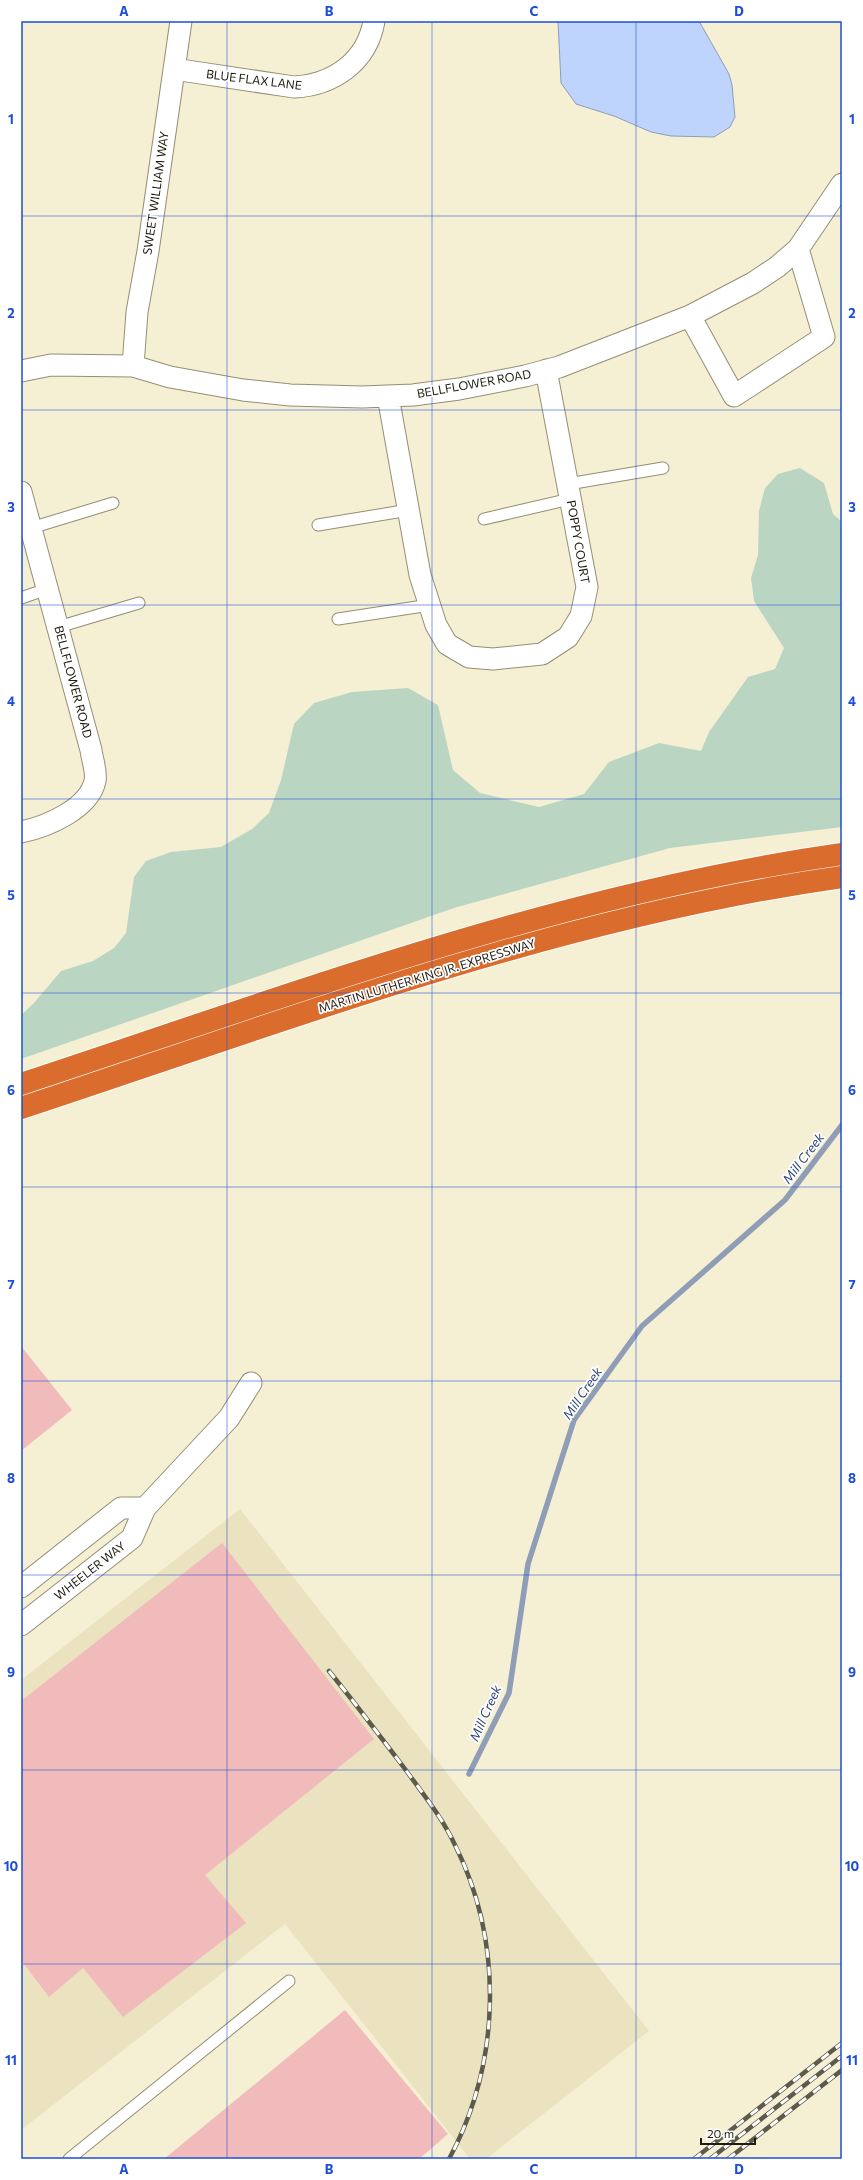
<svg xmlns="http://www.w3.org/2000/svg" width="863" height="2180" font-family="Commissioner,sans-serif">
	<rect width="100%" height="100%" fill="#f5efd4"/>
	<path fill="#ebe3c0" d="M240 1509 649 2031 486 2159H470L285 1924 21 2130V1680Z"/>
	<path fill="#bad6c3" d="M800 468 824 483 833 514 842 522V827L670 848 454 908 21 1059V1015L33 1004 61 971 93 961 114 948 126 933 134 877 146 861 171 852 221 847 252 829 269 813 281 780 294 724 314 703 352 692 408 688 438 705 453 770 480 793 539 807 584 794 609 762 659 743 701 751 709 732 748 677 775 669 784 648 754 601 751 578 758 555 759 511 765 488 778 474Z"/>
	<path fill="#bfd4fd" stroke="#8f9db6" d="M558 21H699L729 74 732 85 735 117 730 127 714 137 671 136 651 132 614 116 576 104 561 83Z"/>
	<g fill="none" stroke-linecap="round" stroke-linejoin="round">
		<path stroke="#8f9db6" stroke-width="5.5" d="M469 1774 509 1693 528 1564 574 1420 642 1326 785 1200 842 1125"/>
	</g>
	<path fill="#f0bbba" d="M21 1346 72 1410 21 1451Z
		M222 1543 374 1739 205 1875 246 1923 123 2017 83 1968 49 1997 21 1960V1701Z
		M345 2010 448 2134 419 2159H164Z"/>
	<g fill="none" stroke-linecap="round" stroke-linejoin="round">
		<g stroke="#948e75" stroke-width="13">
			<path id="service" d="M568 484 663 468
				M484 519 570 499
				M318 525 409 510
				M31 528 113 503
				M21 598 47 589
				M338 619 430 605
				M58 627 139 603
				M69 2159 289 1981"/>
		</g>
		<g stroke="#948e75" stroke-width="23">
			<path id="minor" d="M174 69 294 87C333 85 367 62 374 21
				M690 316 734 396 824 337 798 249
				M133 366 137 312 148 251 181 21
				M21 371 51 365 133 366 170 377 243 390 290 395 362 397 413 395 459 389 525 376 559 367 690 316 753 283 777 267 798 249 842 184
				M388 396 420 575 436 625 447 644 469 657 493 659 542 654 568 637 581 616 587 587 546 370
				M21 492 91 750C92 759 97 772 95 781 89 809 46 827 21 832
				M21 1587 121 1508H145
				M21 1625 132 1538 145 1508 229 1418 251 1383"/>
		</g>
		<g stroke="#fff" stroke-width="24">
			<path id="motorway" d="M21 1084C291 995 559 894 842 854
				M21 1108C291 1019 559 917 842 877"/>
		</g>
		<use href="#service" stroke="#fff" stroke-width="11"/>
		<use href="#minor" stroke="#fff" stroke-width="21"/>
		<use href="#motorway" stroke="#da6c2d" stroke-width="22"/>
		<g stroke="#5d5a4b" stroke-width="4.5">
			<path id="rail" d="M329 1671C355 1703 380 1736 405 1769 423 1794 442 1817 455 1845 504 1943 501 2063 449 2159
				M694 2159 842 2043
				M710 2159 842 2056
				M728 2159 842 2070"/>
		</g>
		<use href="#rail" stroke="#fff" stroke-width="3" stroke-dasharray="9" stroke-linecap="butt"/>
	</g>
	<path fill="none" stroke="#1d4ed8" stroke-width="1" stroke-opacity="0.55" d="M227 21V2159M432 21V2159M636 21V2159M21 216H842M21 410H842M21 605H842M21 799H842M21 993H842M21 1187H842M21 1381H842M21 1575H842M21 1770H842M21 1964H842"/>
	<g text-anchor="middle" stroke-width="3.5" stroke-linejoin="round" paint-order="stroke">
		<g font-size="12" fill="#1e1c12" stroke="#fff">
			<text transform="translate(254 80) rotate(7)" y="4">BLUE FLAX LANE</text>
			<text transform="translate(156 193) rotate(-82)" y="4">SWEET WILLIAM WAY</text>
			<text transform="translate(474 384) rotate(-10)" y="4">BELLFLOWER ROAD</text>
			<text transform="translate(578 542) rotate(80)" y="4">POPPY COURT</text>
			<text transform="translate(73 682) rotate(75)" y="4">BELLFLOWER ROAD</text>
			<text transform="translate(427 976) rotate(-17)" y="4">MARTIN LUTHER KING JR. EXPRESSWAY</text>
			<text transform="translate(90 1571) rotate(-38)" y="4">WHEELER WAY</text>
		</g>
		<g font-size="13" font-style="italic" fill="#2f477a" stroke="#fff">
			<text transform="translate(803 1158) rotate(-53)" y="5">Mill Creek</text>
			<text transform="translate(582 1393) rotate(-56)" y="5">Mill Creek</text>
			<text transform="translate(485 1713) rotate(-66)" y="5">Mill Creek</text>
		</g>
	</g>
	<rect width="863" height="2180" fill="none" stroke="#ffffff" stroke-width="44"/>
	<path d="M701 2138v6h54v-6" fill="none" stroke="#1e1c12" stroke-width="2"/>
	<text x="707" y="2138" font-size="12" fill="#1e1c12" stroke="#ffffff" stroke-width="3" paint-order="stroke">20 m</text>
	<rect x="22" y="22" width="819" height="2136" fill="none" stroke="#1d4ed8" stroke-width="1.5"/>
	<g font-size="13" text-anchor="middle" font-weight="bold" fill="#1d4ed8">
		<text x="124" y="16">A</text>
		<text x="329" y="16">B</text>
		<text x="534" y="16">C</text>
		<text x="739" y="16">D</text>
		<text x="11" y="124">1</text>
		<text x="852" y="124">1</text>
		<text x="11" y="318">2</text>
		<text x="852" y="318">2</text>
		<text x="11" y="512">3</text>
		<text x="852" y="512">3</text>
		<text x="11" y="706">4</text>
		<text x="852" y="706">4</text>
		<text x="11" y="900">5</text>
		<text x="852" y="900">5</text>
		<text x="11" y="1095">6</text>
		<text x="852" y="1095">6</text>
		<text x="11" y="1289">7</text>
		<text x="852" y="1289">7</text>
		<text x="11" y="1483">8</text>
		<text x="852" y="1483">8</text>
		<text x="11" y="1677">9</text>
		<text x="852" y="1677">9</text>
		<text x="11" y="1871">10</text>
		<text x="852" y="1871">10</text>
		<text x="11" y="2065">11</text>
		<text x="852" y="2065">11</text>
		<text x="124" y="2174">A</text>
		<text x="329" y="2174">B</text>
		<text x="534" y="2174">C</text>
		<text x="739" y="2174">D</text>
	</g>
</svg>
